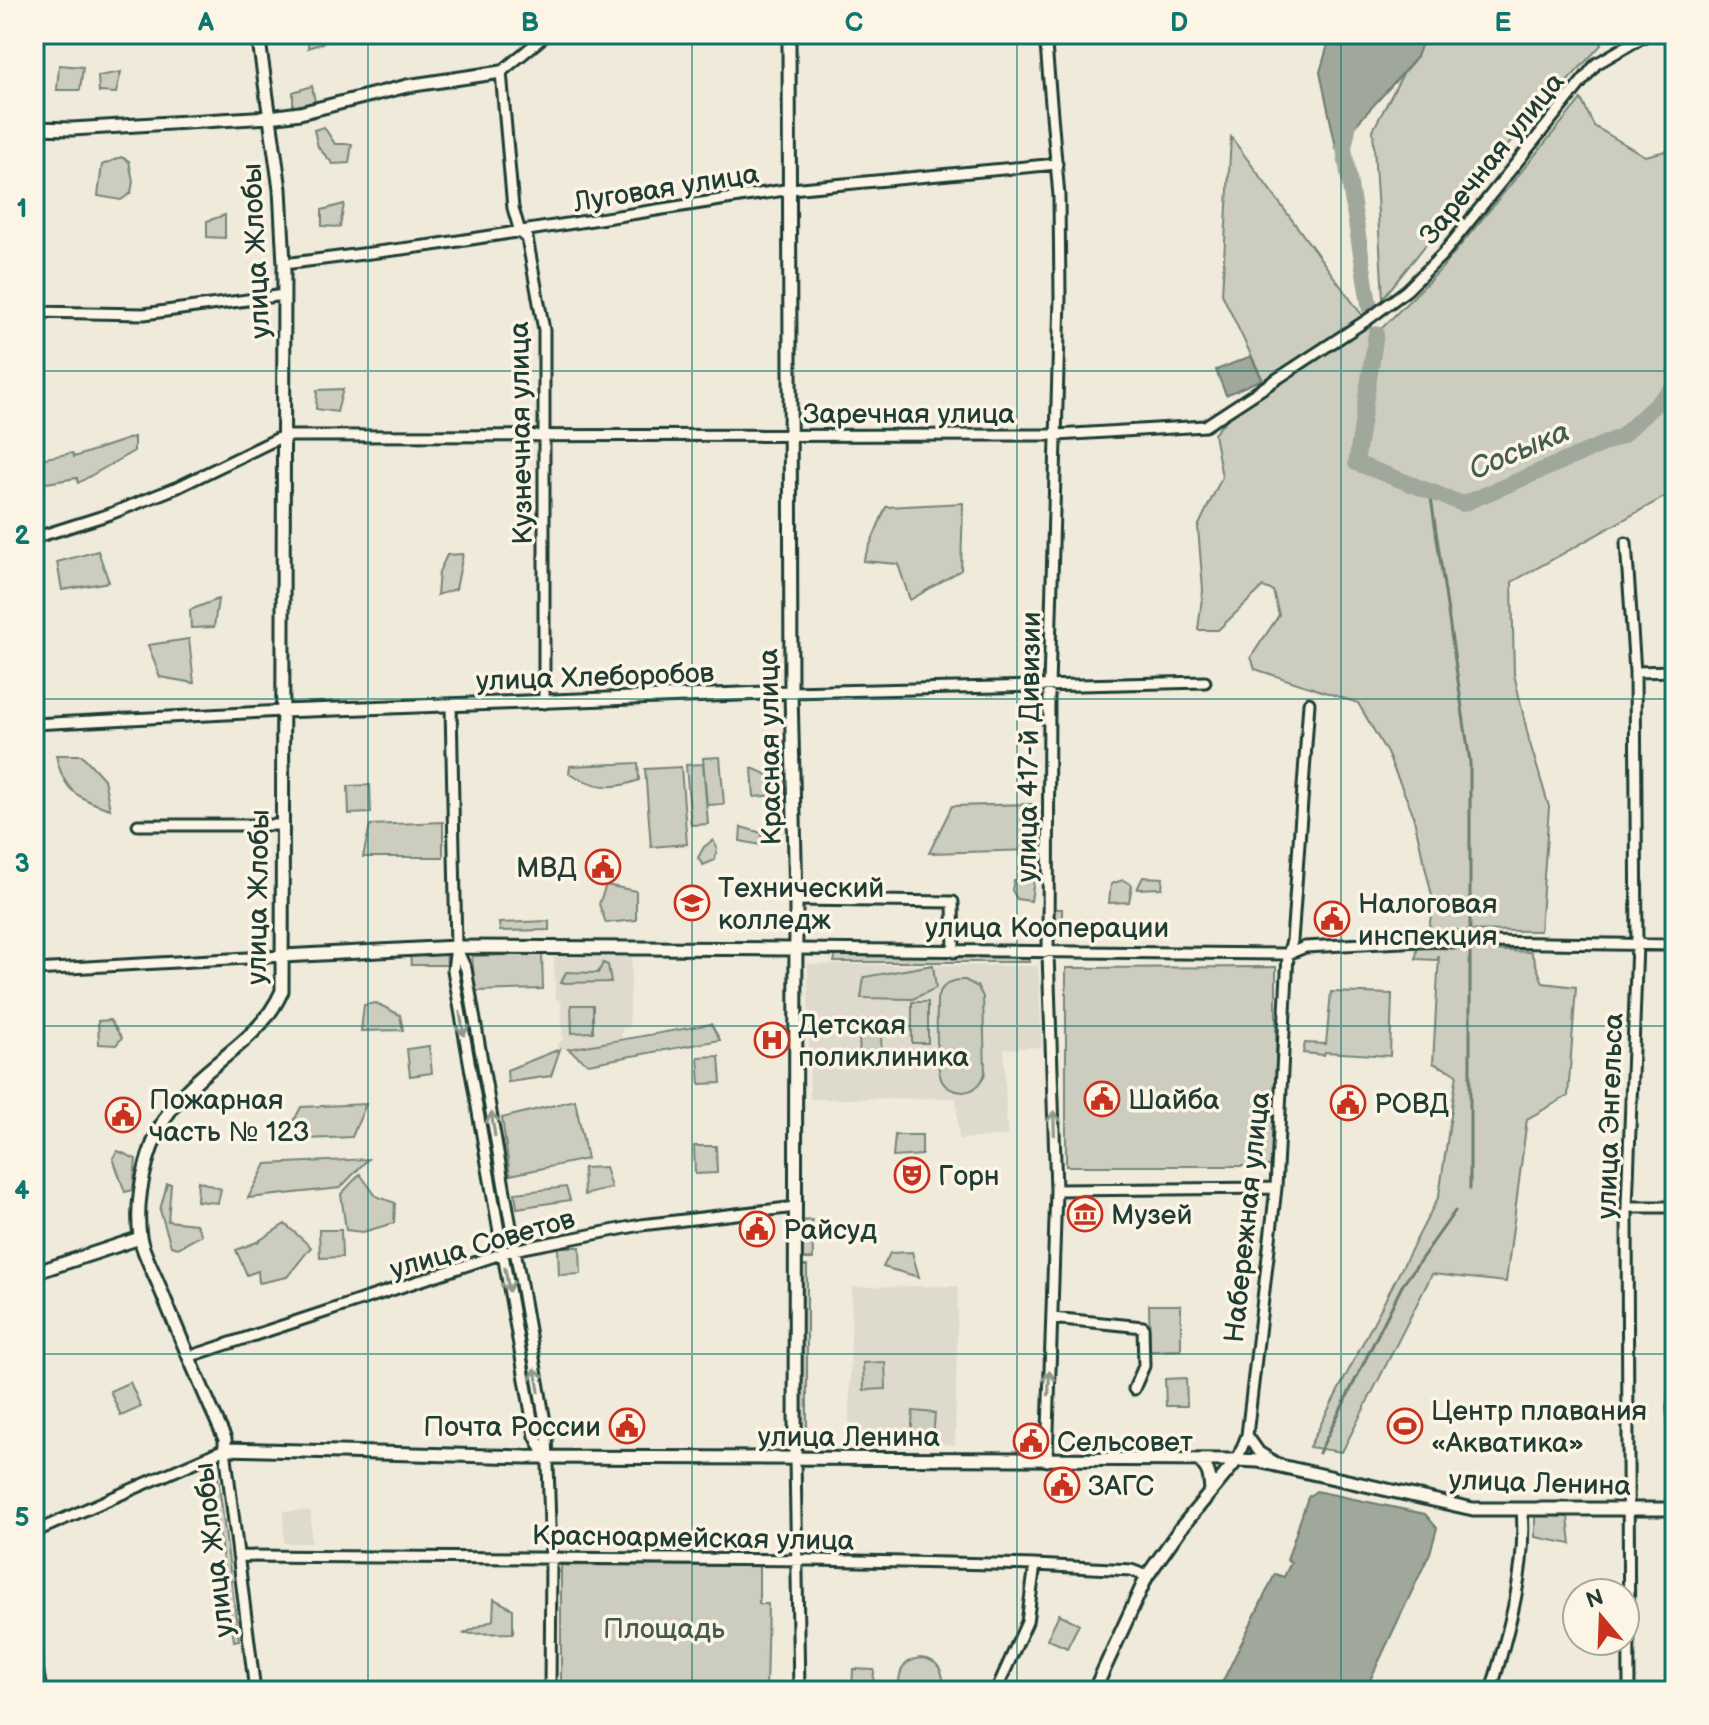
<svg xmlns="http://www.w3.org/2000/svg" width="1709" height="1725" font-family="'Balsamiq Sans',sans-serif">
	<rect width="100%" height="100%" fill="#efeada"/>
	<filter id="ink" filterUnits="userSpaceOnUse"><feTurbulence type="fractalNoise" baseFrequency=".0125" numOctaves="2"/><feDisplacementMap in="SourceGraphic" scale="16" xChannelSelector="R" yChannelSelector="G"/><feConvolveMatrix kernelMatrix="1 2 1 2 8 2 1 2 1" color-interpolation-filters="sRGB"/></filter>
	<g filter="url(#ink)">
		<path fill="#dedbcc" d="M554 957H632L629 1028H622L621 1040 558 1049 557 1044 563 1040 561 1002 555 997Z
			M808 964 1038 966 1042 1047 1004 1049 1007 1136 959 1139 956 1098 810 1099Z
			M958 1286 955 1445 849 1435 852 1287Z
			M283 1511H311V1543H284Z"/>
		<path fill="#cccdbf" stroke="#76857a" stroke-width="2" d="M309 34H348L308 48Z
			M1424 34H1598L1602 44 1494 160 1383 298 1373 130Z
			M59 65 83 67 80 90H57Z
			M121 72 116 93 99 92 98 76Z
			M312 86 315 102 293 107V92Z
			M1581 99 1594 126 1645 156 1675 149V491L1512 582 1514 674 1529 740 1549 807 1540 931 1429 930 1433 900 1412 811 1387 753 1358 703 1255 669 1251 657 1279 615 1273 591 1263 587 1218 630H1198L1203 590 1198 527 1222 477 1214 434 1262 378 1222 294 1231 137 1376 334 1441 269Z
			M324 127 335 144H352L349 163 333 164 318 147 314 130Z
			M121 157 129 161 133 181 131 193 121 200 98 196 102 165Z
			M344 204 340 227 322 226V210Z
			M225 215V238L207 237V221Z
			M343 389 337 412 316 409 317 390Z
			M134 437V451L78 483 77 478 34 485V460L72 453 74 457Z
			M963 503 961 570 910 600 898 564 863 561 886 507Z
			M98 551 109 582 62 590 57 562Z
			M463 554 456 589 437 595 439 572 447 555Z
			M218 599 214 627 191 628 190 610Z
			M189 639 194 683 160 677 148 645Z
			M56 755H82L104 779 110 809C77 798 63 791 56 755Z
			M720 757 724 804 707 805 703 758Z
			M638 763 639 780C611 791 594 787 569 773L570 766Z
			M703 764 708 824 691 825 686 765Z
			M681 767 687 844 651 847 645 769Z
			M752 768 777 779 778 795 754 797Z
			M370 785 371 813 349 814 348 786Z
			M1032 804 1038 850 929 853 952 806Z
			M443 822V857H363L370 825Z
			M741 827 762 833 761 845 740 841Z
			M713 840 717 848 715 860 703 865 698 858 704 847Z
			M1143 877 1163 878 1162 888 1137 889Z
			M1014 880H1034L1031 901 1017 899 1012 890Z
			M1123 880 1132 885 1129 902 1109 903 1111 884Z
			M606 885 636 891V920L606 923 599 904Z
			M1052 909H1062V935L1052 936Z
			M549 921V930L500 931 499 923Z
			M1439 948 1531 952 1543 983 1576 987 1568 1096 1527 1119 1506 1282 1432 1274 1342 1452 1309 1447 1439 1196 1457 1074 1433 1063 1439 955 1437 960 1416 959 1417 949Z
			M446 952 447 965H411L410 953Z
			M836 953 1028 955 1029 962H834Z
			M542 954 543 989 475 991 472 956Z
			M603 963 608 965 611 982 561 983 566 972 598 973Z
			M933 965 936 988 913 999 861 998 864 977Z
			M1276 967V1166H1066V968Z
			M965 980 978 987 983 997 985 1073C982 1083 975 1091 963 1092 955 1092 946 1088 942 1081 935 1069 937 1014 937 999 941 985 951 979 965 980Z
			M1331 992 1392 994 1390 1056 1325 1052 1324 1055 1303 1053 1305 1043 1326 1044Z
			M912 1002H928V1043H912Z
			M376 1003 400 1015 403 1030 361 1031 364 1005Z
			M571 1005H593V1032L572 1033Z
			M110 1020 122 1038 116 1045 99 1044 98 1021Z
			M711 1024 720 1040 588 1064 568 1049Z
			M881 1034 882 1061 860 1062 859 1035Z
			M429 1046 432 1073 410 1076 407 1049Z
			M560 1049 551 1076 508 1082 507 1070Z
			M719 1056 721 1083 700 1084 698 1057Z
			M575 1100 587 1159 510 1175 502 1118Z
			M366 1104 352 1137 284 1140 301 1107Z
			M895 1135H922V1155L893 1157Z
			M694 1146H716L717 1173 695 1174Z
			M118 1151 136 1159 133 1190 125 1192 113 1158Z
			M495 1152 510 1243 503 1244 488 1154Z
			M368 1159 340 1188 248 1198 266 1164Z
			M605 1167 611 1188 584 1195 583 1168Z
			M360 1174 376 1196 395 1203 394 1223 363 1232 346 1230 341 1194Z
			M198 1181 221 1189 218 1203 197 1201Z
			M167 1184H171L168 1221 196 1224 202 1235 178 1248 171 1246 160 1210Z
			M566 1187 570 1200 517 1208 515 1193Z
			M812 1220 813 1259H799L800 1221Z
			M285 1224 311 1247 287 1277 259 1283 258 1271 247 1275 236 1250 257 1242Z
			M319 1230H341L342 1257 320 1258Z
			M558 1247H580L581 1274 559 1275Z
			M912 1252 919 1277 883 1267 890 1253Z
			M513 1259 527 1332 518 1328 506 1260Z
			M800 1266H807V1444L799 1441Z
			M1149 1305H1181V1350L1150 1351Z
			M885 1362 886 1389 864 1390 863 1363Z
			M1186 1378 1187 1406H1166L1165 1379Z
			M130 1382 141 1407 121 1416 110 1391Z
			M1675 1397V1436H1669L1666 1408 1667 1400Z
			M913 1411 935 1413 933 1440 911 1438Z
			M206 1469H217L239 1640 234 1641 216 1511Z
			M1535 1515 1568 1517 1571 1544 1535 1537Z
			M561 1565 759 1566V1604H768L766 1691H561Z
			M494 1599 513 1609V1633L463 1634 493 1620Z
			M1059 1614 1079 1624 1067 1648 1047 1639Z
			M920 1658C940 1659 944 1673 944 1691H899C898 1674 901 1661 920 1658Z
			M853 1669 874 1670 873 1691H852Z"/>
		<path fill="#9fa89a" stroke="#6c7d71" stroke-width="2" d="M1331 34H1425L1417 57 1336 147 1320 72Z
			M1251 356 1262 379 1226 395 1216 370Z
			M1316 1491 1425 1514 1437 1528 1430 1553 1371 1678 1365 1691H1218L1275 1574 1284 1577 1291 1562 1287 1560 1308 1497Z"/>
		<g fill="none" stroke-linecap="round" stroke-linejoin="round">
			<path stroke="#6c7d71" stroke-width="3" d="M1430 491 1470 762V930
				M1470 948V1189
				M1319 1453 1402 1286 1455 1211"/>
			<path stroke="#9fa89a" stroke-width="16" d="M1351 114 1344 148 1370 310
				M1376 334 1356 463 1463 504 1622 436 1675 386"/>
			<g stroke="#1f3d34" stroke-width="15">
				<path id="minor" d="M1045 34 1059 196 1060 298 1049 687 1048 953 1056 1190 1047 1461
					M284 264 433 245 791 189 1057 164
					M34 312 144 314 284 295
					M34 538 110 514 178 487 283 436 1057 435 1205 426 1370 318 1407 290 1443 254 1596 64 1648 34
					M1626 543 1635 672 1637 944 1627 1207 1629 1691
					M1635 672 1675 671
					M791 692 1205 682
					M544 703V330L527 238 520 232 513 208 501 72 547 34
					M451 706 456 947 453 970 535 1436 546 1458
					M34 724 282 711
					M138 825H282
					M796 900 953 902 954 952
					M456 947 466 969 547 1433 551 1557 550 1691
					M796 949 1288 954 1305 947 1422 941 1675 945
					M34 970 283 956
					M1056 1190 1276 1188
					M1627 1207H1675
					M1052 1318 1143 1327 1144 1366 1134 1389
					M188 1357 513 1250 641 1225 796 1207
					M1247 1435 1259 1452 1278 1464
					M795 1459 799 1691
					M1237 1460 1247 1435 1276 1188 1288 954 1292 941 1309 703
					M34 1532 225 1449 255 1691
					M238 1556 813 1560 1035 1565 1131 1570 1147 1576
					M996 1691 1027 1622 1035 1565
					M1491 1691C1508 1632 1527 1571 1522 1509"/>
			</g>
			<g stroke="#1f3d34" stroke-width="17">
				<path id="tertiary" d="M258 34 280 189 284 264 282 991C260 1041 212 1059 178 1100 150 1133 134 1193 140 1237 143 1254 154 1272 160 1288 181 1339 202 1389 225 1439V1449L526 1457 1237 1460 1258 1461 1473 1509H1675
					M789 34 791 692 796 900 795 1459
					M34 128 72 129 270 117 300 113 407 86 501 72
					M282 711 791 692
					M283 956 456 947 796 949
					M34 1273 140 1238
					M1199 1461C1210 1469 1210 1478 1211 1491
					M34 1655 40 1691
					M1094 1691 1147 1576 1180 1529 1237 1460"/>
			</g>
			<use href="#minor" stroke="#fcf5e5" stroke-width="9"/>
			<use href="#tertiary" stroke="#fcf5e5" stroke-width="11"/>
		</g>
		<defs><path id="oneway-shaft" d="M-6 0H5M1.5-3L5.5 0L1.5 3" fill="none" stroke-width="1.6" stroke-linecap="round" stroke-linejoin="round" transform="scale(2)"/></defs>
		<g stroke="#8e998c">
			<use href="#oneway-shaft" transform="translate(462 1024) rotate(80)"/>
			<use href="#oneway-shaft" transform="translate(1054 1123) rotate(-92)"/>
			<use href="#oneway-shaft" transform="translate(493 1124) rotate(-99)"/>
			<use href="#oneway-shaft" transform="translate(507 1280) rotate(80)"/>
			<use href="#oneway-shaft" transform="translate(537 1380) rotate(-100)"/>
			<use href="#oneway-shaft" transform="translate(1049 1383) rotate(-88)"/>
		</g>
	</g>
	<path fill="none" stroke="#0f766e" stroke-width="2" stroke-opacity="0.55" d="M368 34V1691M692 34V1691M1017 34V1691M1341 34V1691M34 371H1675M34 699H1675M34 1026H1675M34 1354H1675"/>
	<defs>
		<g id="civic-ring" transform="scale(1.8)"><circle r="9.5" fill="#fcf5e5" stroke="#c8321e" stroke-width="1.5"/><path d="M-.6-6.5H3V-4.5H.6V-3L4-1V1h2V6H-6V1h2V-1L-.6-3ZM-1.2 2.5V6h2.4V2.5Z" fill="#c8321e"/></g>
		<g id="university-ring" transform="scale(1.8)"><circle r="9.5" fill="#fcf5e5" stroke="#c8321e" stroke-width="1.5"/><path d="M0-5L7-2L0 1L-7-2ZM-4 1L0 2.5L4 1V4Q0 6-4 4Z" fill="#c8321e"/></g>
		<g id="hospital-ring" transform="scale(1.8)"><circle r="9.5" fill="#fcf5e5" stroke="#c8321e" stroke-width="1.5"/><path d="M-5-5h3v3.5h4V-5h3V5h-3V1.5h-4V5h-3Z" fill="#c8321e"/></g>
		<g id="theatre-ring" transform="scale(1.8)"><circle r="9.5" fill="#fcf5e5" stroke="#c8321e" stroke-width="1.5"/><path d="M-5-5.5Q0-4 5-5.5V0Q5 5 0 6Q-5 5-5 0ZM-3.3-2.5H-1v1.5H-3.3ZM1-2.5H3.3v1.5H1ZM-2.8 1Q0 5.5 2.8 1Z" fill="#c8321e"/></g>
		<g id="museum-ring" transform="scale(1.8)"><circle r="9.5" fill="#fcf5e5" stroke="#c8321e" stroke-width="1.5"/><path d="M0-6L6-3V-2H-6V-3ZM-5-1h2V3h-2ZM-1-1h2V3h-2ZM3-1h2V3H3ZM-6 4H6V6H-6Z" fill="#c8321e"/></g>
		<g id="stadium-ring" transform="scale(1.8)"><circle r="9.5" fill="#fcf5e5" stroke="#c8321e" stroke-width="1.5"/><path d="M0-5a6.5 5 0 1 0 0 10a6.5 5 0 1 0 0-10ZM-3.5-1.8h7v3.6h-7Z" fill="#c8321e"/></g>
	</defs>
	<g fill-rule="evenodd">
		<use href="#civic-ring" x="603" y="867"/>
		<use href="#university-ring" x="692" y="903"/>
		<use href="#civic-ring" x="1332" y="919"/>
		<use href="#hospital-ring" x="772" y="1040"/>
		<use href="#civic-ring" x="1102" y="1099"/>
		<use href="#civic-ring" x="1348" y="1103"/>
		<use href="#civic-ring" x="123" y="1115"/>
		<use href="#theatre-ring" x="912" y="1175"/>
		<use href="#museum-ring" x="1085" y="1214"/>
		<use href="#civic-ring" x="757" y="1229"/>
		<use href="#civic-ring" x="627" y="1426"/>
		<use href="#stadium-ring" x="1405" y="1426"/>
		<use href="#civic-ring" x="1031" y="1441"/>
		<use href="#civic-ring" x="1062" y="1485"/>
	</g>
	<g text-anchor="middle" stroke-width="7" stroke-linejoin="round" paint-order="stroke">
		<g font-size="28" fill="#1f3d34" stroke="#fcf5e5">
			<text transform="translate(1491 158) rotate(-51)" y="10">Заречная улица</text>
			<text transform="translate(666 187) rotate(-9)" y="10">Луговая улица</text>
			<text transform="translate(255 251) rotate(-93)" y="10">улица Жлобы</text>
			<text x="909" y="423">Заречная улица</text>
			<text transform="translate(520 433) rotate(-91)" y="10">Кузнечная улица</text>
			<text transform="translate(595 676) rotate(-2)" y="10">улица Хлеборобов</text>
			<text transform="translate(769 747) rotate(-91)" y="10">Красная улица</text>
			<text transform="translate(1028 747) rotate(-89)" y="10">улица 417-й Дивизии</text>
			<text transform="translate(257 897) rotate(-89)" y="10">улица Жлобы</text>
			<text x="1047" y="937">улица Кооперации</text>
			<text transform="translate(1609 1116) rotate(-88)" y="10">улица Энгельса</text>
			<text transform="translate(1246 1217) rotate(-84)" y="10">Набережная улица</text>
			<text transform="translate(482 1243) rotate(-16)" y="10">улица Советов</text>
			<text x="849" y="1446">улица Ленина</text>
			<text transform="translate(1540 1482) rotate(2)" y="10">улица Ленина</text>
			<text transform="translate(693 1537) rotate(1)" y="10">Красноармейская улица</text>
			<text transform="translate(213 1550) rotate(-97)" y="10">улица Жлобы</text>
		</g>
		<g font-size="28" fill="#1f3d34" stroke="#fcf5e5" text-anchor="start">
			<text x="577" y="877" text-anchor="end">МВД</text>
			<text x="718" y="897">Технический<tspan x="718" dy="32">колледж</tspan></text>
			<text x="1358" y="913">Налоговая<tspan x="1358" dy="32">инспекция</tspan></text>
			<text x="798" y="1034">Детская<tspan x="798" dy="32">поликлиника</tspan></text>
			<text x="149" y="1109">Пожарная<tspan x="149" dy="32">часть № 123</tspan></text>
			<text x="1128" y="1109">Шайба</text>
			<text x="1374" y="1113">РОВД</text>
			<text x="938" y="1185">Горн</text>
			<text x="1111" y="1224">Музей</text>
			<text x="783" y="1239">Райсуд</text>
			<text x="1431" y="1420">Центр плавания<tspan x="1431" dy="32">«Акватика»</tspan></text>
			<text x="601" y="1436" text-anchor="end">Почта России</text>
			<text x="1057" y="1451">Сельсовет</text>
			<text x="1088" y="1495">ЗАГС</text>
		</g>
		<g font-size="28" fill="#425a50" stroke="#fcf5e5">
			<text x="664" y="1638">Площадь</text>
		</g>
		<g font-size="30" font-style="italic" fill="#455d53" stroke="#fcf5e5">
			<text transform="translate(1519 450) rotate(-23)" y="10">Сосыка</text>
		</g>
	</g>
	<rect width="1709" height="1725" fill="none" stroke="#fcf5e5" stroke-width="88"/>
	<g transform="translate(1601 1617) rotate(341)"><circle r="38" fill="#fcf5e5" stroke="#a4ab9e" stroke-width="2"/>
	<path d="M0-6L14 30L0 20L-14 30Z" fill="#c8321e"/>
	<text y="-12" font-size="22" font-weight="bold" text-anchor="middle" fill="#1f3d34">N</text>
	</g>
	<rect x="44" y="44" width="1621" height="1637" fill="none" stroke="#0f766e" stroke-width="3"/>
	<g font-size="26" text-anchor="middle" font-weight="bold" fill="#0f766e">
		<text x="206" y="31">A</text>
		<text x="530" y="31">B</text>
		<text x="854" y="31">C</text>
		<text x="1179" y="31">D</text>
		<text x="1503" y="31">E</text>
		<text x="22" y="217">1</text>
		<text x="22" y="544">2</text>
		<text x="22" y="872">3</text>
		<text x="22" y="1199">4</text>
		<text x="22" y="1526">5</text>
	</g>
</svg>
